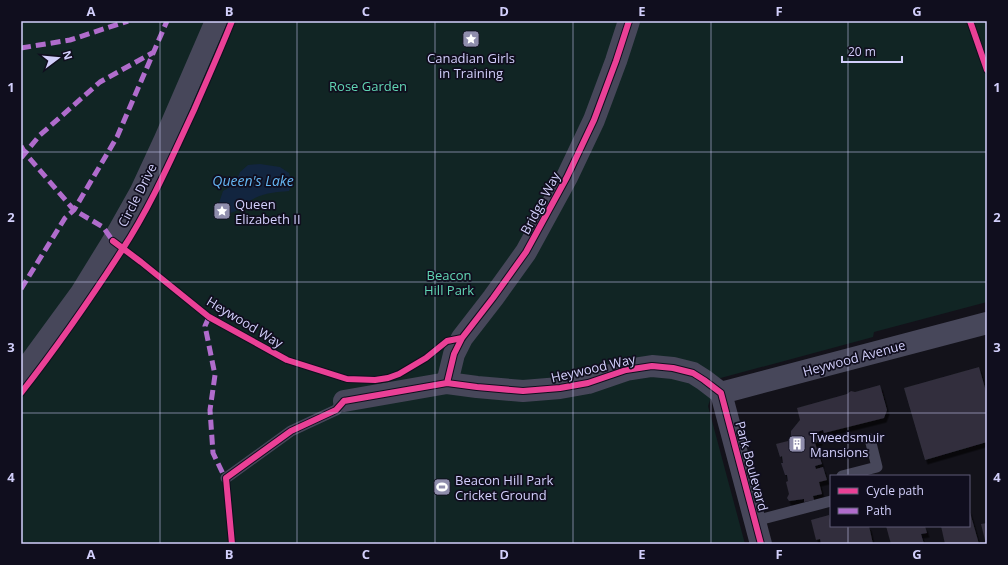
<svg xmlns="http://www.w3.org/2000/svg" width="1008" height="565" font-family="'Open Sans',sans-serif">
	<defs>
		<filter id="shadow"><feDropShadow dx="2.5" dy="4.5" stdDeviation="0" flood-color="#0009"/></filter>
	</defs>
	<rect width="100%" height="100%" fill="#13121a"/>
	<path fill="#112524" d="M21 21H987V302L874 332 873 337 717 379 708 406 745 544H21Z"/>
	<path fill="#12253f" d="M260 164 280 167 289 173 292 183 289 191C277 192 265 193 255 198 243 204 241 212 225 214L218 206 223 191 235 184 240 172 248 165Z"/>
	<path fill="#312f3c" filter="url(#shadow)" d="M979 367 987 395V442L925 460 904 388Z
		M880 385 887 410 884 418 824 433 823 430 817 432 820 441 815 443 822 464 815 466 816 469 823 467 827 480 819 482 822 494 813 496 814 500 804 502V499L789 501 787 498 789 494 786 482 788 481 787 475H785L781 463H783L782 456 780 457 776 444 788 441 791 437V431L800 420 797 408 847 394 851 391 855 392Z
		M969 509 979 544H945L941 526H969Z
		M829 515 831 526H869L873 544H821L820 539 816 540 811 520Z
		M987 523V544H986L981 524Z
		M886 526H925L927 533 921 534 924 544H891Z"/>
	<g fill="none" stroke-linecap="round" stroke-linejoin="round">
		<path stroke="#47475a" stroke-width="11" d="M842 476 877 467 870 439
			M226 478 291 431 336 410 344 401
			M755 521 831 501"/>
		<path stroke="#47475a" stroke-width="22" d="M21 375 81 293 113 241 140 193 165 139 216 21
			M447 383 454 354 462 338 493 298 526 252 567 177 594 120 616 61 629 21
			M721 393 987 323
			M721 393 761 544
			M344 401 447 383 477 387 523 391 560 388 588 383 626 370 652 366 673 368 693 373 704 380 721 393"/>
		<path stroke="#b06ccc" stroke-width="5" stroke-dasharray="10 5" stroke-linecap="butt" d="M21 48 70 40 128 21
			M21 146 25 153 74 210 103 227 113 241
			M21 158 40 135 100 82 154 52
			M21 289 65 218 74 210 117 137 167 21
			M209 317 205 326 215 375 210 410 213 453 226 480"/>
		<g stroke="#100e1e" stroke-width="8">
			<path id="cycleway" d="M970 21 987 70
				M113 241 141 262 209 317 287 360 347 379 375 380 388 378 399 374 426 358 447 341 462 338
				M447 383 454 354 462 338 493 298 526 252 567 177 594 120 616 61 629 21
				M21 393C57 347 91 298 122 250 151 206 172 157 194 110 207 80 220 51 232 21
				M344 401 447 383 477 387 523 391 560 388 588 383 626 370 652 366 673 368 693 373 704 380 721 393 761 544
				M232 544 226 478 291 431 336 410 344 401"/>
		</g>
		<use href="#cycleway" stroke="#ea4096" stroke-width="6"/>
	</g>
	<path fill="none" stroke="#d2cffb" stroke-width="1" stroke-opacity="0.55" d="M160 21V544M297 21V544M435 21V544M573 21V544M711 21V544M848 21V476M21 152H987M21 282H987M21 413H987M848 526V544"/>
	<defs>
		<g id="sight-square" transform="scale(0.9)"><rect x="-9" y="-9" width="18" height="18" rx="4" fill="#8f8dac" stroke="#100e1e"/><path d="M0-6L1.8-2.2L6-1.7L2.9 1.2L3.7 5.4L0 3.3L-3.7 5.4L-2.9 1.2L-6-1.7L-1.8-2.2Z" fill="#fff"/></g>
		<g id="building-square" transform="scale(0.9)"><rect x="-9" y="-9" width="18" height="18" rx="4" fill="#8f8dac" stroke="#100e1e"/><path d="M-4-6H4V6H1V3H-1V6H-4ZM-2.5-4.3h1.7v1.8h-1.7ZM.8-4.3h1.7v1.8H.8ZM-2.5-1h1.7V.8h-1.7ZM.8-1h1.7V.8H.8Z" fill="#fff"/></g>
		<g id="stadium-square" transform="scale(0.9)"><rect x="-9" y="-9" width="18" height="18" rx="4" fill="#8f8dac" stroke="#100e1e"/><path d="M0-5a6.5 5 0 1 0 0 10a6.5 5 0 1 0 0-10ZM-3.5-1.8h7v3.6h-7Z" fill="#fff"/></g>
	</defs>
	<g fill-rule="evenodd">
		<use href="#sight-square" x="471" y="39"/>
		<use href="#sight-square" x="222" y="211"/>
		<use href="#building-square" x="797" y="444"/>
		<use href="#stadium-square" x="442" y="487"/>
	</g>
	<g text-anchor="middle" stroke-width="3.5" stroke-linejoin="round" paint-order="stroke">
		<g font-size="13" fill="#d2cffb" stroke="#100e1e" text-anchor="start">
			<text x="471" y="63" text-anchor="middle">Canadian Girls<tspan x="471" dy="15">in Training</tspan></text>
			<text x="235" y="209">Queen<tspan x="235" dy="15">Elizabeth II</tspan></text>
			<text x="810" y="442">Tweedsmuir<tspan x="810" dy="15">Mansions</tspan></text>
			<text x="455" y="485">Beacon Hill Park<tspan x="455" dy="15">Cricket Ground</tspan></text>
		</g>
		<g font-size="13" fill="#61d5b3" stroke="#100e1e">
			<text x="368" y="91">Rose Garden</text>
			<text x="449" y="280">Beacon<tspan x="449" dy="15">Hill Park</tspan></text>
		</g>
		<g font-size="13" fill="#d2cffb" stroke="#100e1e">
			<text transform="translate(137 195) rotate(-63)" y="5">Circle Drive</text>
			<text transform="translate(540 203) rotate(-62)" y="5">Bridge Way</text>
			<text transform="translate(245 322) rotate(31)" y="5">Heywood Way</text>
			<text transform="translate(854 358) rotate(-15)" y="5">Heywood Avenue</text>
			<text transform="translate(593 368) rotate(-13)" y="5">Heywood Way</text>
			<text transform="translate(752 466) rotate(75)" y="5">Park Boulevard</text>
		</g>
		<g font-size="14" font-style="italic" fill="#65b7f3" stroke="#100e1e">
			<text x="253" y="186">Queen's Lake</text>
		</g>
	</g>
	<rect width="1008" height="565" fill="none" stroke="#100e1e" stroke-width="44"/>
	<rect x="830" y="475" width="140" height="52" fill="#100e1e" stroke="#5e5b76"/>
	<rect x="838" y="488" width="20" height="6" fill="#ea4096" stroke="#5e5b76"/>
	<text x="866" y="495" font-size="12" fill="#d2cffb">Cycle path</text>
	<rect x="838" y="508" width="20" height="6" fill="#b06ccc" stroke="#5e5b76"/>
	<text x="866" y="515" font-size="12" fill="#d2cffb">Path</text>
	<g transform="translate(58 58) rotate(74)" stroke="#100e1e" stroke-width="3" paint-order="stroke">
	<path d="M0-3L7 15L0 10L-7 15Z" fill="#d2cffb"/>
	<text y="-6" font-size="11" font-weight="bold" text-anchor="middle" fill="#d2cffb">N</text>
	</g>
	<path d="M842 56v6h60v-6" fill="none" stroke="#d2cffb" stroke-width="2"/>
	<text x="848" y="56" font-size="12" fill="#d2cffb" stroke="#100e1e" stroke-width="3" paint-order="stroke">20 m</text>
	<rect x="22" y="22" width="964" height="521" fill="none" stroke="#d2cffb" stroke-width="1.5"/>
	<g font-size="13" text-anchor="middle" font-weight="bold" fill="#d2cffb">
		<text x="91" y="16">A</text>
		<text x="229" y="16">B</text>
		<text x="366" y="16">C</text>
		<text x="504" y="16">D</text>
		<text x="642" y="16">E</text>
		<text x="779" y="16">F</text>
		<text x="917" y="16">G</text>
		<text x="11" y="92">1</text>
		<text x="997" y="92">1</text>
		<text x="11" y="222">2</text>
		<text x="997" y="222">2</text>
		<text x="11" y="352">3</text>
		<text x="997" y="352">3</text>
		<text x="11" y="482">4</text>
		<text x="997" y="482">4</text>
		<text x="91" y="559">A</text>
		<text x="229" y="559">B</text>
		<text x="366" y="559">C</text>
		<text x="504" y="559">D</text>
		<text x="642" y="559">E</text>
		<text x="779" y="559">F</text>
		<text x="917" y="559">G</text>
	</g>
</svg>
